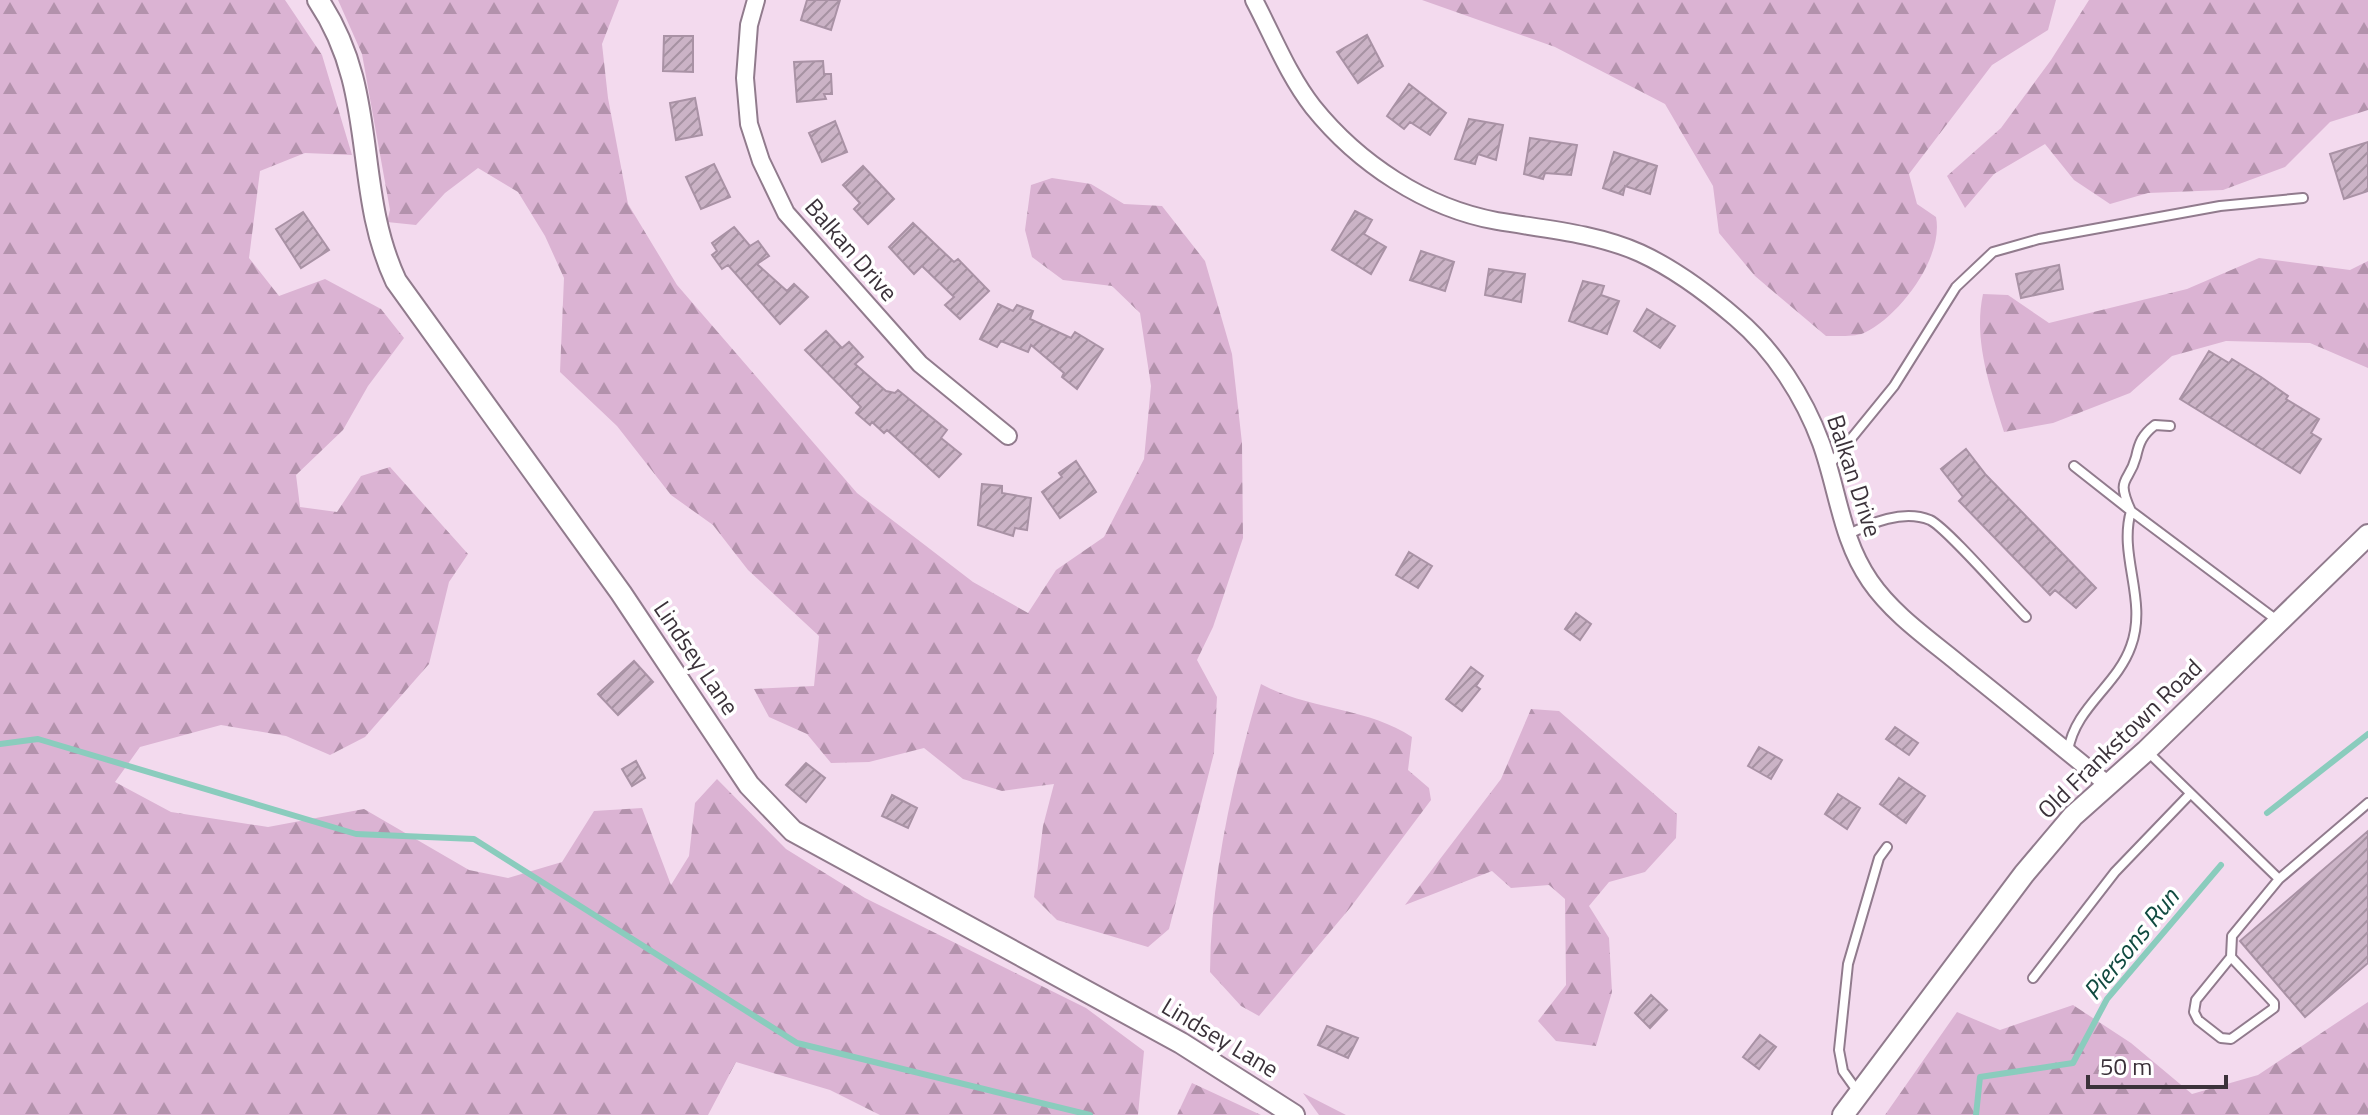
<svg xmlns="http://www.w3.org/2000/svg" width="2368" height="1115" font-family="'Titillium Web',sans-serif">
	<defs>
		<pattern id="forest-firs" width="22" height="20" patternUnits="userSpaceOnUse" patternTransform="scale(2)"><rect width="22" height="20" fill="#dbb3d3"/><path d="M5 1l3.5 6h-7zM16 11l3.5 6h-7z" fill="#b392ac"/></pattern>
		<pattern id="building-hatch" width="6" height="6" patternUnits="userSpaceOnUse" patternTransform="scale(2)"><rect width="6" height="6" fill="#cbb3c6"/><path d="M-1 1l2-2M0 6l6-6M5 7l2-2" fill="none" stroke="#a692a2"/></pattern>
	</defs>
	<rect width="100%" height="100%" fill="#f3daee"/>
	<path fill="url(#forest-firs)" d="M0 0H285L322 55 352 155 305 153 260 171 249 258 279 296 325 279 381 309 404 338 368 386 343 430 296 475 300 507 337 512 361 476 390 467 468 554 449 582 429 664 365 737 330 755 286 736 221 725 140 747 115 782 171 812 268 827 364 809 469 870 508 878 562 862 594 811 642 808 671 885 689 856 695 803 717 779 786 849 865 898 1086 1008 1144 1051 1138 1115H880L830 1090 736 1062 708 1115H0Z
		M338 0H619L602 44 608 98 628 204 677 285 857 493 973 582 1028 613 1056 570 1104 537 1144 459 1151 386 1140 313 1112 286 1063 280 1032 257 1025 230 1031 185 1052 178 1091 184 1124 204 1162 206 1205 261 1232 354 1242 443 1243 538 1213 627 1197 660 1217 697 1214 753 1169 929 1148 947 1057 920 1034 897 1043 826 1054 784 1002 791 963 779 924 748 869 762 831 763 807 734 769 717 754 689 814 686 819 636 748 570 713 525 671 495 617 426 560 372 564 278 545 236 518 192 478 168 445 193 416 225 387 222 390 210 362 54Z
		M1422 0H2056L2048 30 1992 65 1909 174 1917 204 1936 217C1944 257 1900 316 1864 333 1854 337 1837 336 1826 336L1755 276 1719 233 1713 186 1665 104 1555 47Z
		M2089 0H2368V110L2330 122 2285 167 2223 190 2148 193 2110 204 2074 180 2045 144 1994 174 1965 208 1947 176 2001 128 2051 60Z
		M2259 258 2350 270 2368 261V368L2310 343 2226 341 2172 356 2130 393 2053 423 2004 432C1990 387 1973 340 1983 294L2008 295 2049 323 2187 289Z
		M1261 684C1309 710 1367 707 1412 737L1408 770 1429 788 1431 800 1350 908 1259 1016 1241 1006 1210 972C1211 873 1233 779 1261 684Z
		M1531 709 1559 711 1677 814 1676 838 1645 872 1609 882 1589 906 1609 938 1612 992 1596 1046 1556 1041 1538 1021 1566 985 1565 899 1549 885 1511 888 1492 871 1405 905 1501 779Z
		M2368 1002V1115H1885L1957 1012 2000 1030 2073 1005 2131 1043 2192 1094 2258 1075Z
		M1192 1083 1261 1115H1177Z
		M1303 1093 1346 1115H1319Z"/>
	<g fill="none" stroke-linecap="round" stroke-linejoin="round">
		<path stroke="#8accbd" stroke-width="6" d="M0 744 38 739 356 834 474 839 797 1043 1090 1115
			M2267 813 2368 734
			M1976 1115 1980 1077 2073 1063 2107 999 2221 865"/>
	</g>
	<path fill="url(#building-hatch)" stroke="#a992a5" stroke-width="2" d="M807 0H840L831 30 801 20Z
		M1367 35 1383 66 1358 83 1337 52Z
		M664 36H693V72L663 71Z
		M823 61 824 74H831L832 94H824L826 99 797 102 794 62Z
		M1409 84 1446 113 1430 135 1410 122 1404 129 1387 116Z
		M695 98 702 135 676 140 670 103Z
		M1469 119 1503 125 1496 160 1478 154 1475 164 1455 159Z
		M835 121 847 152 822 162 809 133Z
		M1530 138 1577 145 1571 175 1545 173 1543 179 1524 174Z
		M2368 142V191L2344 199 2330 154Z
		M1614 152 1657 166 1650 194 1625 186 1623 195 1603 188Z
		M714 164 730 197 701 209 686 177Z
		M863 166 894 199 868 224 854 209 860 203 843 185Z
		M1355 211 1372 220 1364 234 1386 247 1371 274 1332 250Z
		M303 212 329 250 301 268 276 229Z
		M913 223 954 262 958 259 989 291 960 319 945 305 954 297 922 266 914 274 889 247Z
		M734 227 750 246 758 241 769 256 757 264 787 291 794 284 808 297 780 324 728 265 722 269 712 255 717 251 712 243Z
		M1421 251 1454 262 1445 291 1410 280Z
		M2059 265 2063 289 2021 298 2016 274Z
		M1489 269 1525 274 1521 302 1485 295Z
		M1583 281 1604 286 1601 295 1619 301 1607 334 1569 321Z
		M998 304 1013 311 1017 305 1033 311 1030 319 1071 338 1075 332 1103 349 1077 389 1062 377 1064 373 1031 345 1028 352 1001 341 997 347 980 339Z
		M1647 309 1675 326 1660 348 1634 331Z
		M826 331 842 348 849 342 863 357 855 364 886 391 895 393 898 390 947 430 941 438 961 454 939 477 887 430 884 433 872 422 870 425 856 413 861 407 805 350Z
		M2209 351 2229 363 2232 359 2261 377 2288 396 2286 399 2319 419 2311 433 2321 439 2300 473 2180 399Z
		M1966 449 1986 475 2096 588 2076 608 2055 590 2050 595 1959 501 1963 497 1941 469Z
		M1076 461 1096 492 1060 518 1042 492 1062 477 1059 473Z
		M982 484 1002 486V493L1031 498 1027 530 1015 528 1013 536 978 525Z
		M1409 552 1432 566 1418 588 1396 575Z
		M1576 613 1591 624 1580 640 1565 629Z
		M634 661 653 682 618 715 598 694Z
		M1471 667 1483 676 1476 686 1480 689 1462 711 1446 699Z
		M1895 727 1918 743 1909 755 1886 739Z
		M1759 747 1782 760 1771 779 1748 766Z
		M636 761 645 778 632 786 622 769Z
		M806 763 825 778 806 802 786 785Z
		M1899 778 1925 796 1906 823 1880 804Z
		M1838 794 1860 808 1847 829 1825 814Z
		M892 795 917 808 908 828 882 816Z
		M2368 831V963L2305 1017 2240 941Z
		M1651 995 1667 1010 1650 1028 1635 1013Z
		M1327 1026 1358 1038 1348 1058 1318 1045Z
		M1760 1035 1776 1047 1759 1069 1743 1057Z"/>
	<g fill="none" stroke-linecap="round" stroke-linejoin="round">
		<g stroke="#917b8d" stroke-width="12">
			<path id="service" d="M2170 426 2155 425C2142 435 2139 443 2136 457 2129 484 2115 476 2131 511L2278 621
				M1828 467 1894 386 1956 287 1993 252 2039 239 2220 206 2303 198
				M1847 535C1871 523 1903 509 1930 520 1947 528 2008 599 2026 617
				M2068 751C2075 707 2117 686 2131 646 2148 600 2118 556 2131 511L2074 466
				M2147 751 2279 879 2232 936 2231 957 2196 1000 2194 1012 2198 1020 2221 1038 2231 1039 2274 1008V1003L2231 957
				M2279 879 2368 803
				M2033 978 2115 872 2190 794
				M1858 1092 1843 1071 1839 1050 1848 964 1879 858 1887 847"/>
		</g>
		<g stroke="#917b8d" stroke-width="20">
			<path id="minor" d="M756 0 749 25 745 78 749 124 761 161 786 213 920 364 1008 436
				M1254 0C1273 36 1288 75 1313 107 1358 163 1425 208 1497 221 1544 229 1595 233 1640 253 1675 269 1707 293 1736 318 1774 350 1804 397 1821 443 1838 490 1841 539 1870 581 1894 616 1932 641 1964 668 2012 706 2059 745 2107 784"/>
		</g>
		<g stroke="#917b8d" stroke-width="24">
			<path id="tertiary" d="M318 0C380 92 352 187 396 281L621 593 749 785 793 831 1181 1043 1294 1115
				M1843 1115 2024 874 2073 816 2146 751 2368 535"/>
		</g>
		<use href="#service" stroke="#fff" stroke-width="8"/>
		<use href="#minor" stroke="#fff" stroke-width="16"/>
		<use href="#tertiary" stroke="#fff" stroke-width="20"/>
	</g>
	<g text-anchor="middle" stroke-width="7" stroke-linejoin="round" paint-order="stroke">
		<g font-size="24" fill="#3b323a" stroke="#fff">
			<text transform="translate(851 250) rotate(49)" y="8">Balkan Drive</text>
			<text transform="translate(1854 476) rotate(72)" y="8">Balkan Drive</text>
			<text transform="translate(696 658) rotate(56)" y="8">Lindsey Lane</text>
			<text transform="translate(2120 739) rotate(-44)" y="8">Old Frankstown Road</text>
			<text transform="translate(1220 1038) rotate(31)" y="8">Lindsey Lane</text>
		</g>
		<g font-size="26" font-style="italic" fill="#104a40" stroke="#fff">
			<text transform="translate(2131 944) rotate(-51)" y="9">Piersons Run</text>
		</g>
	</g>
	<path d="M2088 1075v12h138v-12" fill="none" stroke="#3b323a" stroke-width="4"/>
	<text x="2100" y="1075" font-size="24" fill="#3b323a" stroke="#ffffff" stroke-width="6" paint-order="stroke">50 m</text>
</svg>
